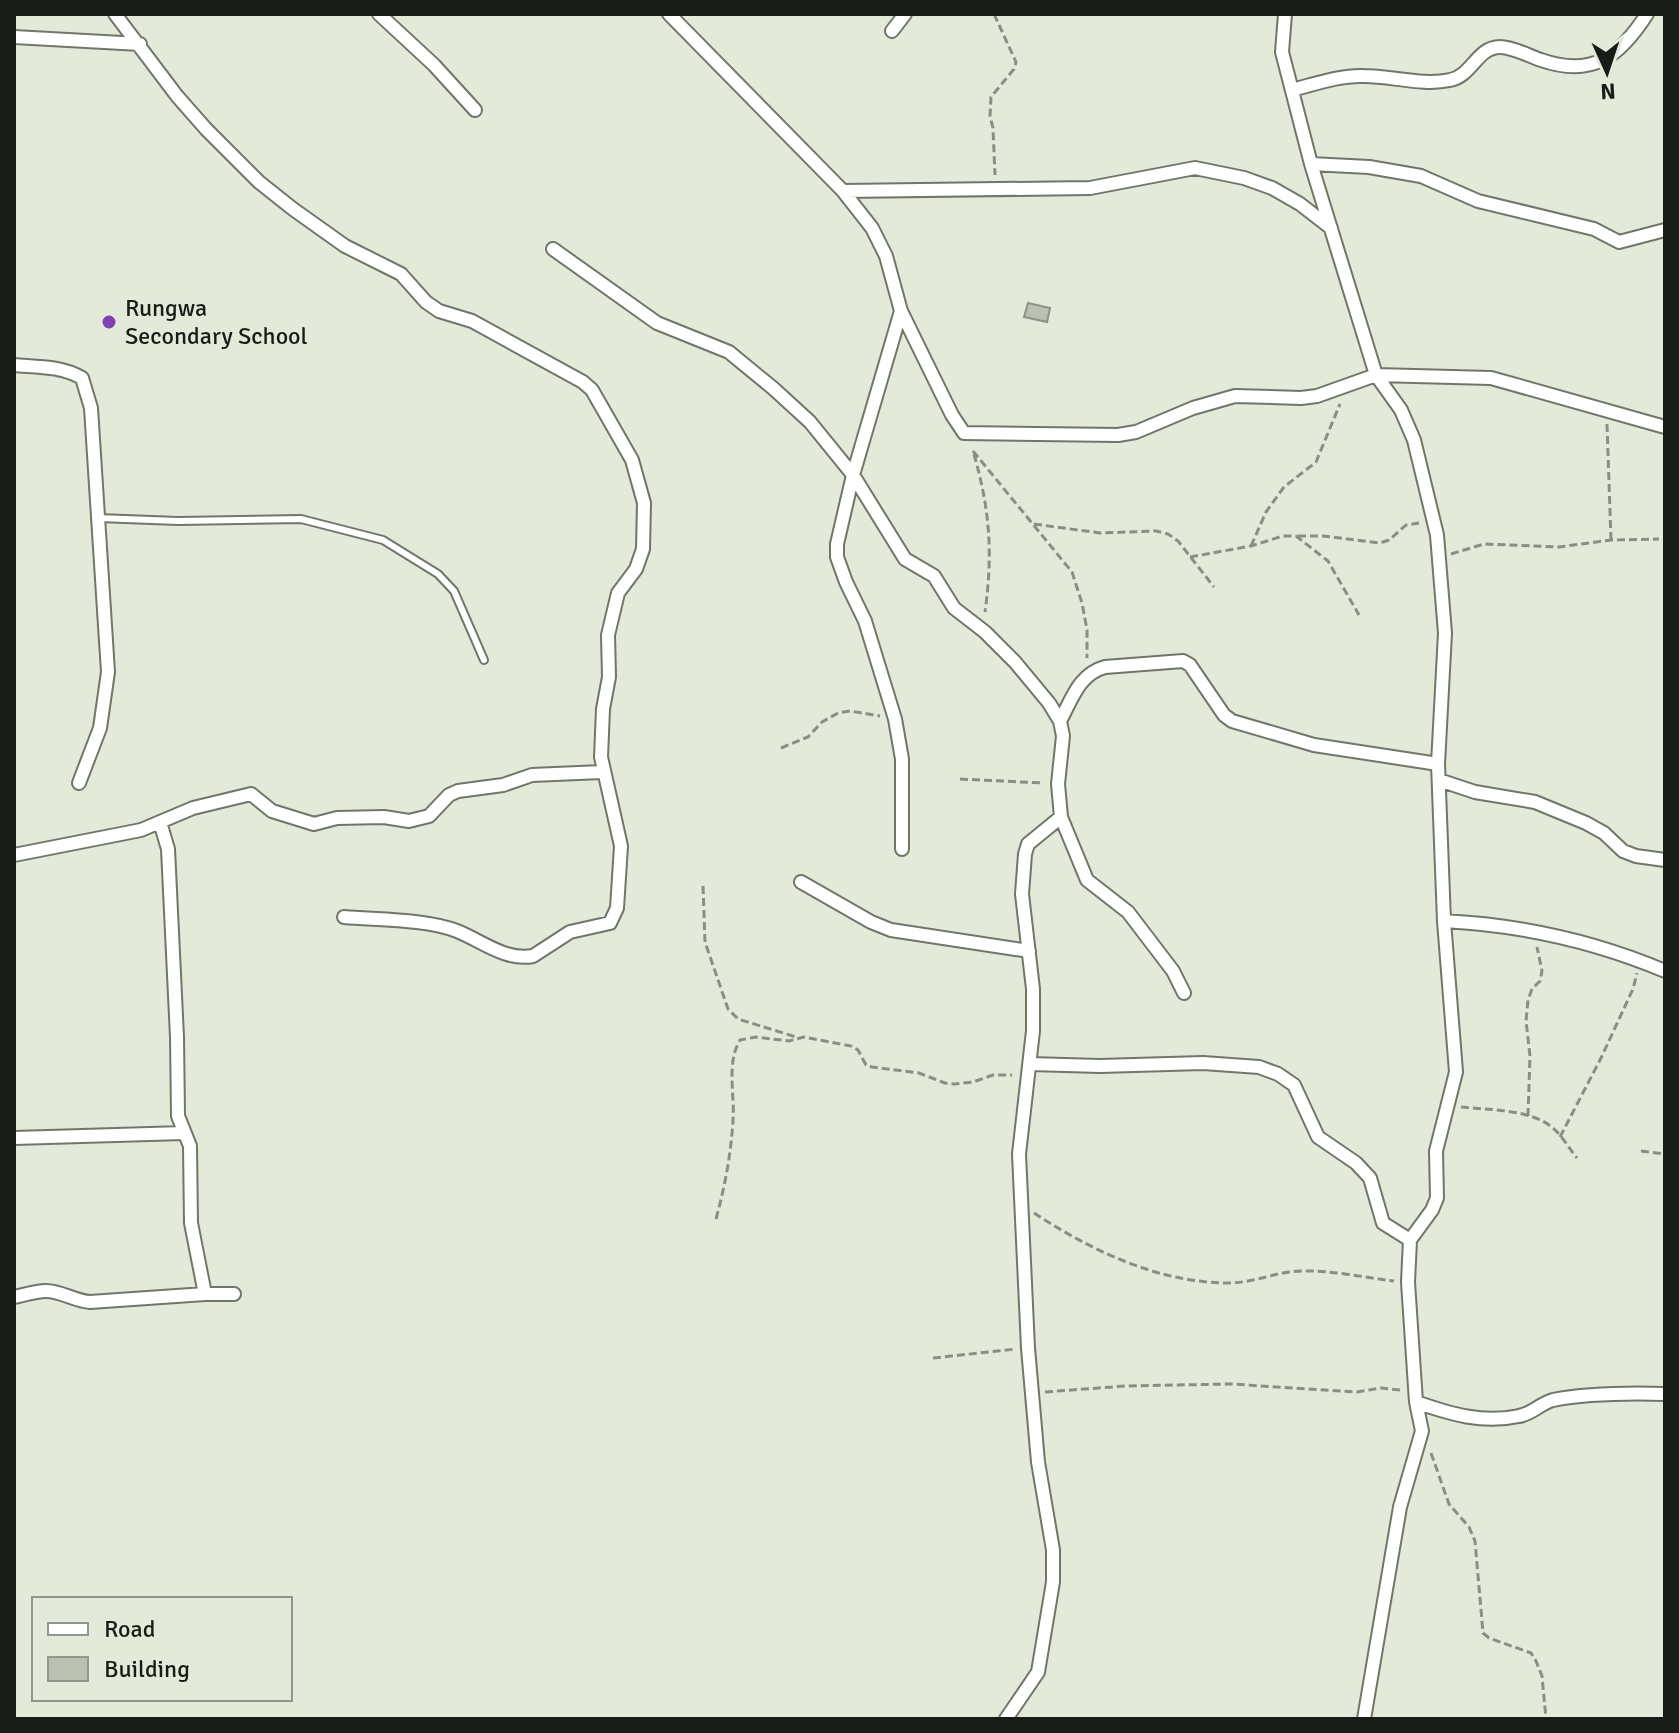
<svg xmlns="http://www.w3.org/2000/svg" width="1679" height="1733" font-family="Signika,sans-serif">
	<rect width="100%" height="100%" fill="#e3eada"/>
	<path fill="#bac1b1" stroke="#8c9383" stroke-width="2" d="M1028 303 1050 308 1047 322 1024 317Z"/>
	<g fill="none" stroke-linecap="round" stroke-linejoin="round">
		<g stroke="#707768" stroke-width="10">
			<path id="service" d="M98 518 178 521 301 519 383 540 438 574 454 591 484 660"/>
		</g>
		<g stroke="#707768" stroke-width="16">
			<path id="minor" d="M115 14 177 96 206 129 259 182 293 209 345 246 401 274 426 302 439 311 472 321 583 382 592 390 632 460 644 503 643 549 636 569 618 593 608 635 609 677 603 709 601 757 621 846 617 908 610 923 570 932 533 956C505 961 482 941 457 931 426 919 378 920 344 917
				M379 14 434 65 475 110
				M669 14 843 191 872 228 886 256 901 311 952 415 964 433 1118 435 1136 432 1193 408 1235 396 1301 398 1317 396 1376 375 1491 378 1665 427
				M1285 14 1282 52 1311 164 1376 375 1401 410 1414 440 1437 535 1445 633 1438 764 1444 921 1456 1072 1436 1151 1437 1198 1432 1210 1410 1240 1408 1282 1416 1402 1422 1431 1400 1507 1364 1719
				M892 31 905 14
				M14 37 140 44
				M1292 90C1315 84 1340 75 1364 76 1392 76 1423 86 1450 80 1472 76 1477 47 1500 47 1513 47 1529 56 1541 60 1593 78 1620 56 1647 14
				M1311 164 1369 167 1421 176 1478 201 1594 229 1619 242 1665 230
				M843 191 1090 188 1195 168 1244 178 1272 188 1300 204 1331 228
				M553 249 657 323 729 352 774 389 810 422 853 475 905 559 934 576 954 608 985 632 1015 662 1049 703 1060 721 1063 736 1058 784 1061 817 1087 880 1128 912 1173 971 1184 993
				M901 311 853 475 837 544V557L846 582 865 621 895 719 902 759V849
				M14 365C38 367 61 366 82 378L91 408 108 672 100 728 79 783
				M1060 721C1072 699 1079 674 1105 667L1183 661 1190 665 1224 715 1232 721 1314 745 1438 764
				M1439 780 1475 792 1535 802 1586 823 1604 833 1623 851 1636 856 1665 860
				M160 822 168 849 177 1037 178 1116 190 1146 191 1223 205 1294
				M14 855 141 830 193 808 251 794 272 811 314 824 337 818 384 817 409 821 429 816 449 795 458 791 503 785 532 775 602 772
				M801 882 871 922 891 930 1029 951
				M1444 921C1521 925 1594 941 1665 971
				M1030 1064 1100 1066 1203 1063 1259 1067 1278 1074 1294 1085 1318 1137 1356 1163 1370 1178 1383 1223 1410 1240
				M14 1138 184 1133
				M14 1297C24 1295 36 1291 46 1291 61 1291 75 1301 90 1302L205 1294H234
				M1416 1402C1450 1414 1483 1424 1519 1416 1532 1414 1541 1403 1553 1400 1589 1393 1629 1393 1665 1394
				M1006 1719 1038 1672 1053 1582V1550L1038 1462 1028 1348 1019 1154 1033 1031V989L1022 894 1025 854 1028 844 1061 817"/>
		</g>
		<path stroke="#8a8f84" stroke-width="3" stroke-dasharray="8 4" stroke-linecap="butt" d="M994 14 1016 62 1014 69 991 97 990 116 993 128 995 175
			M1607 424 1611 540
			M973 451 1072 572 1082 603 1087 630V658
			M974 454C990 511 993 553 985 612
			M1034 524 1100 533 1156 531 1168 534 1178 541 1214 587
			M1298 536H1323L1380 543 1389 540 1406 525 1419 523
			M1251 546 1266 512 1284 487 1316 462 1340 404
			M1451 554 1484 544 1559 547 1611 540 1659 539
			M1190 557 1251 546 1283 536H1296L1328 561 1359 615
			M781 748 808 737 822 722 838 713 850 711 880 716
			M960 779 1043 783
			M703 886 705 942 728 1009 738 1019 796 1037
			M1461 1107C1489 1110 1531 1109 1553 1128 1562 1136 1569 1148 1577 1158
			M1528 1116 1530 1056 1526 1021 1528 1000 1532 989 1540 981 1542 971 1537 947
			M1560 1137 1601 1058 1633 989 1637 973
			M1641 1151 1665 1154
			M1034 1213C1092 1251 1159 1283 1229 1283 1249 1283 1269 1275 1289 1272 1323 1268 1360 1277 1394 1281
			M716 1219C725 1186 731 1154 733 1120 735 1094 726 1064 740 1040L756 1037 789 1041 804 1037 851 1046 858 1050 866 1065 872 1067 919 1073 945 1083 955 1084 973 1082 993 1075H1012
			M933 1358 1016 1349
			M1045 1392 1125 1386 1231 1384 1357 1392 1381 1388 1400 1390
			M1431 1453 1449 1504 1469 1527 1475 1541 1483 1633 1489 1638 1531 1653 1536 1661 1542 1676 1546 1719"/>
		<use href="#service" stroke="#fff" stroke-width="6"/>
		<use href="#minor" stroke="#fff" stroke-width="12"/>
	</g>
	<circle fill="#8140b5" stroke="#e3eada" stroke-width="3" cx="109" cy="322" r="8"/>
	<g text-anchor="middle" stroke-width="6" stroke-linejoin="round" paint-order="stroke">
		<g font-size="24" fill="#191b16" stroke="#e3eada" text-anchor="start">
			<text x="125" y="316">Rungwa<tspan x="125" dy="28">Secondary School</tspan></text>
		</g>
	</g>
	<rect width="1679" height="1733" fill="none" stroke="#191b16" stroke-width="32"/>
	<rect x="32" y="1597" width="260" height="104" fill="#e3eada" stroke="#92978c" stroke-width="2"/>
	<rect x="48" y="1623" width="40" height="12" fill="#ffffff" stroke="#92978c" stroke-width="2"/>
	<text x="104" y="1637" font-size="24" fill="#191b16">Road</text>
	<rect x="48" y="1657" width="40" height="24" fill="#bac1b1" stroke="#92978c" stroke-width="2"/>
	<text x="104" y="1677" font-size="24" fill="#191b16">Building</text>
	<g transform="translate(1607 72) rotate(177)" stroke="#e3eada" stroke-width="6" paint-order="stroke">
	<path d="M0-6L14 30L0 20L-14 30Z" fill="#191b16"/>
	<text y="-12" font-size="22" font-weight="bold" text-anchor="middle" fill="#191b16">N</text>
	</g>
</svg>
